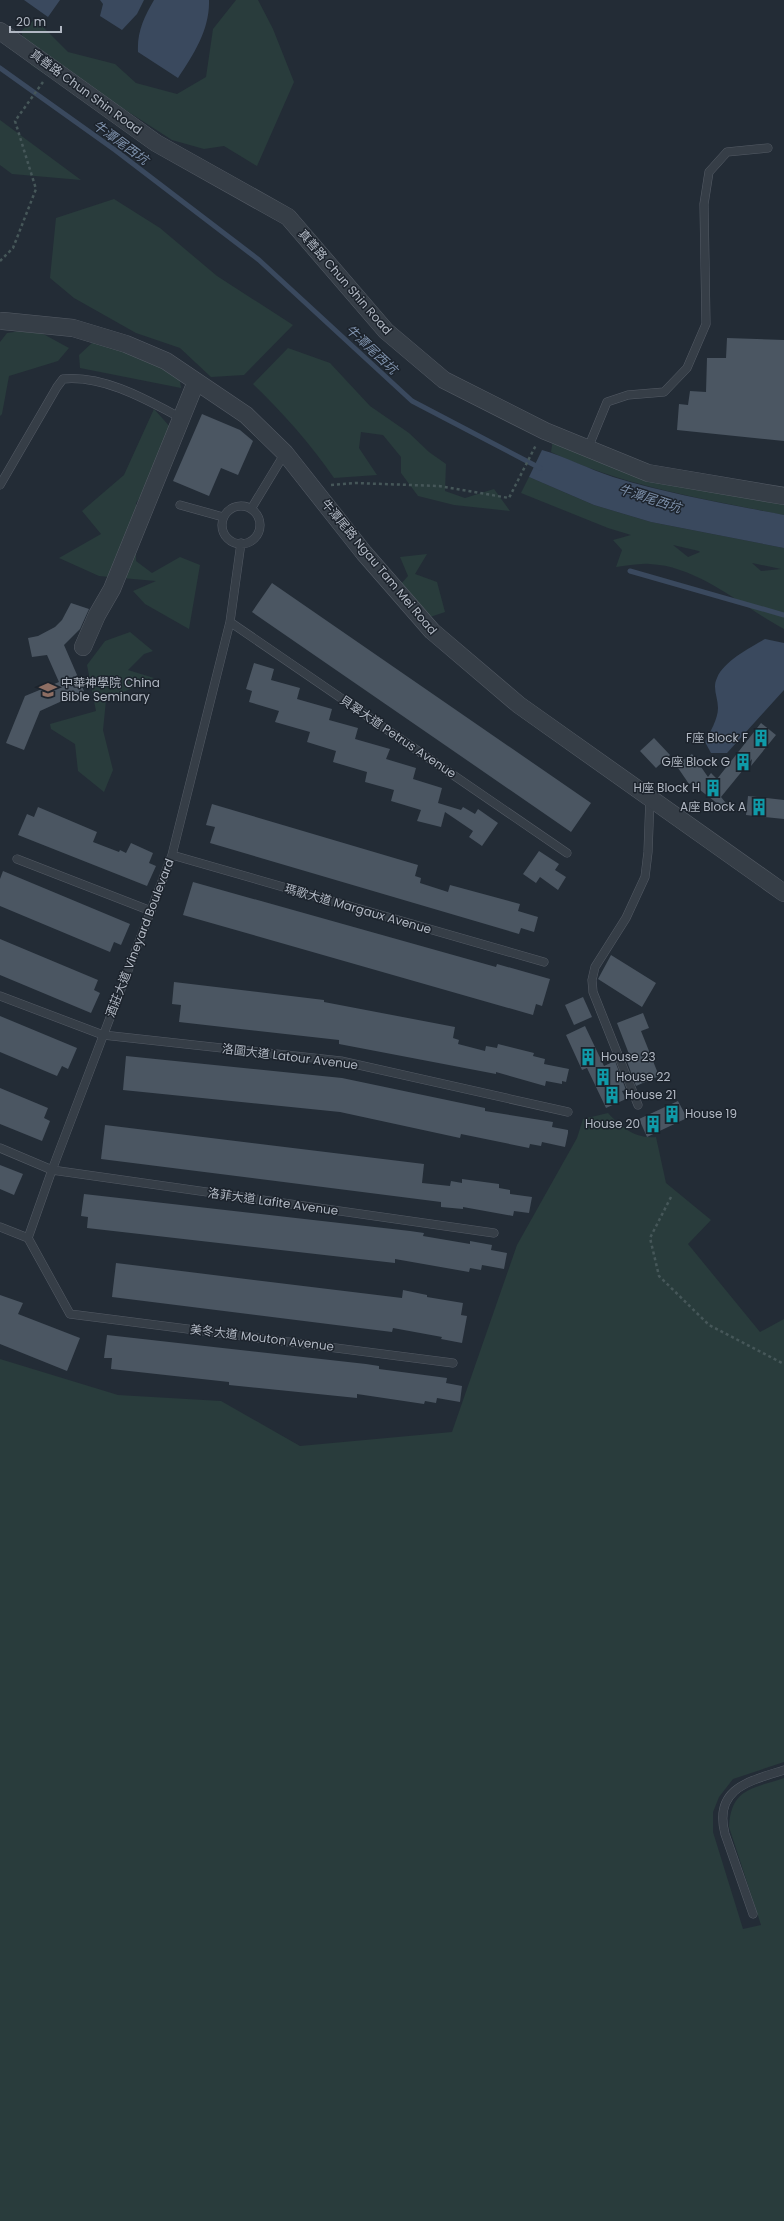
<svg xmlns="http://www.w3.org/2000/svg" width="784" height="2221" font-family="Poppins,'Noto Sans TC',sans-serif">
	<rect width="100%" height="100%" fill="#232c36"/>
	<path fill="#293c3c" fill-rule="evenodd" d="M236 0H258L273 29 294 82 257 166 224 146 204 149 172 140 124 109 82 98 31 65 21 31 35 19 68 52 115 64 136 83 177 94 206 77 213 29Z
		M0 120 81 180 12 174 0 165Z
		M114 199 160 228 217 276 293 325 244 375 211 377 180 348 136 333 74 298 50 278 56 218Z
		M34 329 69 348 58 361 9 376 2 414 0 416V342L7 333Z
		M93 342 153 347 179 375 181 388 80 368 79 355Z
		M288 348 330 363 370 406 409 433 429 452 446 464 445 491 465 498 494 489 510 511 454 505 418 496 401 473V457L383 435 361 432 359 448 377 475 334 478C310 443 283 413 253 384Z
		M154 409 181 439 136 503V561L152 573 180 557 200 565 189 629 145 604 133 591 156 581 99 576 59 558 101 534 82 511 124 475Z
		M553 440 784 501V515C705 499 625 487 551 452Z
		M529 477 594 505 651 522 784 548V629C743 607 698 566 650 564 639 563 627 566 616 567L622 550 613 540 631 535 608 528 521 493ZM673 545 699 551 700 552 688 557ZM752 563 781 569 761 571Z
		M427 554 415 574 437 582 445 612 430 617 400 585 408 576 400 557Z
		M130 632 153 651 144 654 128 670 154 678 106 700 103 730 113 770 104 792 78 771 75 744 51 729 50 724 96 711 87 665 105 641Z
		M608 1113C621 1127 635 1139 656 1137L666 1183 711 1220 688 1244 760 1332 784 1319V1762L733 1779 719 1797 713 1812V1832L743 1929 761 1925 729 1827C731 1788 752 1789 784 1778V2221H0V1359L118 1395 221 1401 300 1446 452 1432 517 1245 577 1138 583 1119Z"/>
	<path fill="#3a495e" d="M24 0H60L48 17Z
		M100 0H144L137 14 122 30 100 16 103 4Z
		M154 0H209C210 29 194 54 178 78L138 52C137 32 144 17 154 0Z
		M542 450C566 457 589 469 613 477 669 494 727 504 784 515V548L651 522 594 505 529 477Z
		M765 639 784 643V690L727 753H711L705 742C710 732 718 719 718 708 718 697 712 688 717 678 724 661 750 648 765 639Z"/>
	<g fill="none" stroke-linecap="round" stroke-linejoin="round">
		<path stroke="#3a495e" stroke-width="5" d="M0 68 115 150 259 260 412 401 540 468
			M630 571 784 615"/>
	</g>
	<path fill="#4b5662" d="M727 338 784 340V441L677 430 679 404 688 405 690 391 706 392 707 358H726Z
		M202 414 240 430 253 441 238 475 221 468 209 496 173 481Z
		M272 583 591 803 571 832 252 612Z
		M71 603 89 609 80 629 64 645 84 691 40 711 24 750 6 743 25 696 59 682 47 655 32 657 28 638 38 636 55 627 62 620Z
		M254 663 274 669 271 680 300 688 297 699 332 709 329 720 358 728 355 739 390 749 386 759 416 768 413 779 442 788 438 803 461 810 463 807 475 814 478 809 498 823 482 846 469 837 473 831 445 812 441 827 417 821 421 810 391 801 394 790 365 782 367 772 333 762 336 751 307 742 310 732 275 722 279 711 249 702 252 691 246 689Z
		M761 723 776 735 751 766 752 759 721 797 730 808 727 811 691 783 689 784 676 765 692 754 708 777 711 773 717 779Z
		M654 738 670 755 656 768 640 751Z
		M748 796 784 800V819L746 815Z
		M212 804 418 865 415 876 421 878 420 883 448 892 450 885 520 904 518 911 538 917 534 932 521 928 519 934 210 843 215 827 206 825Z
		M38 807 97 832 93 842 119 852 120 850 126 853 131 843 153 853 149 863 156 866 147 886 18 835 27 814 34 817Z
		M539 851 559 864 555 870 566 877 558 890 540 877 536 883 523 874Z
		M3 871 130 924 121 945 114 942 110 952 0 906V879Z
		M193 882 496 967 497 964 550 979 542 1006 536 1004 533 1015 183 915Z
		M0 939 98 980 94 990 100 993 91 1013 0 975Z
		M611 955 656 983 642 1007 598 979Z
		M174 982 324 1000V1002L455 1027 453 1038 459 1040 458 1044 485 1051 486 1046 497 1048 498 1044 534 1053 533 1056 545 1059 544 1064 569 1069 566 1082 562 1081V1084L546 1081 545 1086 496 1072V1074L339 1044V1040L179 1022 181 1005 172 1004Z
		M583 997 592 1017 574 1025 565 1005Z
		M643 1013 649 1028 641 1031 659 1076 636 1086 625 1056 629 1054 617 1023Z
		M0 1016 77 1048 68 1069 62 1066 57 1076 0 1052Z
		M585 1026 604 1066 615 1061 626 1090 622 1091 626 1099 606 1108 587 1068 582 1070 566 1035Z
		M126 1056 342 1078 485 1108V1111L553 1122 552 1127 568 1130V1133L565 1147 542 1142 541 1146 530 1144 529 1148 461 1134 460 1138 340 1112 123 1090Z
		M0 1088 48 1108 44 1118 50 1121 42 1141 0 1124Z
		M678 1101 687 1118 647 1137 639 1119Z
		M105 1125 424 1164 422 1183 450 1186 451 1181 462 1183V1179L499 1184V1188L510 1190V1194L532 1197 529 1213 514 1211 513 1216 463 1207V1209L441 1207V1202L101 1159Z
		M0 1165 23 1174 14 1195 0 1189Z
		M84 1194 410 1231 424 1233 423 1236 470 1244V1241L492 1245 491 1250 507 1253 504 1269 482 1265 481 1270 470 1268 469 1272 395 1259V1263L87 1228 88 1217 81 1216Z
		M116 1263 402 1298 403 1290 427 1295V1297L463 1303 461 1315 467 1316 462 1343 441 1339 442 1337 393 1328 392 1332 112 1297Z
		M0 1295 23 1303 18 1314 80 1338 67 1371 0 1344Z
		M107 1335 366 1364 379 1366V1369L447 1378 446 1383 462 1386 460 1402 437 1398 436 1403 425 1401 424 1404 357 1394V1398L229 1385V1382L111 1369 112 1358H104Z"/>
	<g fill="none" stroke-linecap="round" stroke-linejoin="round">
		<g stroke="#545b65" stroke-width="9">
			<path id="lane" d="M588 448 607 402 628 395 664 392 687 368 706 324 704 204 709 172 727 152 768 148
				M0 485 57 387 63 379C104 375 147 400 181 418
				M180 505 223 517
				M222 525a19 19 0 1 1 38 0a19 19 0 1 1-38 0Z
				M251 509 285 453
				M241 543 230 622 172 855 52 1170 28 1238 70 1314 453 1363
				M230 622 567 853
				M172 855 544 962
				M17 859 151 911
				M0 996 103 1035 341 1061 568 1112
				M638 1105 593 992 592 980 595 967 626 918 645 877 648 852 650 798
				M0 1148 52 1170 494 1233
				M0 1227 28 1238
				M753 1914 725 1834C713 1788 750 1781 784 1770"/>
		</g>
		<g stroke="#545b65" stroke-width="18">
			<path id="street" d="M0 31 156 143 288 217 386 331 444 380 545 431 648 473 784 496
				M3 321 73 328 126 344 166 361 246 415 285 453 364 553 432 631 519 705 784 893
				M83 647 97 615 112 589 196 382"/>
		</g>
		<path stroke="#465759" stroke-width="2.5" stroke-dasharray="3 3" stroke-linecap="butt" d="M0 261 13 248 36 189 15 121 43 82
			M331 485 355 483 439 486 509 498 536 445
			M671 1197 650 1238 659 1276 709 1325 784 1364"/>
		<use href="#lane" stroke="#363e47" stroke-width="8"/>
		<use href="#street" stroke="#363e47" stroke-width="17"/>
	</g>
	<defs>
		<g id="university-bare" transform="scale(1.38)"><path d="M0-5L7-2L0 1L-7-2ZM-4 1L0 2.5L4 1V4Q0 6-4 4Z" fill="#8d6e63" stroke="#1c232c" stroke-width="2.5" paint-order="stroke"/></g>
		<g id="building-bare" transform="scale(1.38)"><path d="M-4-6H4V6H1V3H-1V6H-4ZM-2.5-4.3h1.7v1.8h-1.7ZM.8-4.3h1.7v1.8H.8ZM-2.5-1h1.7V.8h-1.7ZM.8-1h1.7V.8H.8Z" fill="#0f9aa8" stroke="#1c232c" stroke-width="2.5" paint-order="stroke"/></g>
	</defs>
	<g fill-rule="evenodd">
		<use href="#university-bare" x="48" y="690"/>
		<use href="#building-bare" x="761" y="738"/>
		<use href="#building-bare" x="743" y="762"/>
		<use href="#building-bare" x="713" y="788"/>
		<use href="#building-bare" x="759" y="807"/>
		<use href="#building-bare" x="588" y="1057"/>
		<use href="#building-bare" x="603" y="1077"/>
		<use href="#building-bare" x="612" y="1095"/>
		<use href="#building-bare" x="672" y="1114"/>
		<use href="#building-bare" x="653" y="1124"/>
	</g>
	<g text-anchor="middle" stroke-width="3" stroke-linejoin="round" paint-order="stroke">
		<g font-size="12" fill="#b1b8c3" stroke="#1c232c">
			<text transform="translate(86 92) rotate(36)" y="4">真善路 Chun Shin Road</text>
			<text transform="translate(345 282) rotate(49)" y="4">真善路 Chun Shin Road</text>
			<text transform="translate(379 567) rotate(50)" y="4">牛潭尾路 Ngau Tam Mei Road</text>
			<text transform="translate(398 737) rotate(34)" y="4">貝翠大道 Petrus Avenue</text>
			<text transform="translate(358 909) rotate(16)" y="4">瑪歌大道 Margaux Avenue</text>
			<text transform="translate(140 938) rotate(-69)" y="4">酒莊大道 Vineyard Boulevard</text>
			<text transform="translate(290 1057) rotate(7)" y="4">洛圖大道 Latour Avenue</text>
			<text transform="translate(273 1202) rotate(8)" y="4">洛菲大道 Lafite Avenue</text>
			<text transform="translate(262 1338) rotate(7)" y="4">美冬大道 Mouton Avenue</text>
		</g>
		<g font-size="12" fill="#b1b8c3" stroke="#1c232c" text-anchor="start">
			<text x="61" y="687">中華神學院 China<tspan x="61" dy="14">Bible Seminary</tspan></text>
			<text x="748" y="742" text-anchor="end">F座 Block F</text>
			<text x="730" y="766" text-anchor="end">G座 Block G</text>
			<text x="700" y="792" text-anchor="end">H座 Block H</text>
			<text x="746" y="811" text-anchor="end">A座 Block A</text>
			<text x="601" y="1061">House 23</text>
			<text x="616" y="1081">House 22</text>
			<text x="625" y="1099">House 21</text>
			<text x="685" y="1118">House 19</text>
			<text x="640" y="1128" text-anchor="end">House 20</text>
		</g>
		<g font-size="13" font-style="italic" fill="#7c8fa9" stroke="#1c232c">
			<text transform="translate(121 142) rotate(36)" y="5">牛潭尾西坑</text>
			<text transform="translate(372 349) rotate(43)" y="5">牛潭尾西坑</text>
			<text transform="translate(650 498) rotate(18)" y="5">牛潭尾西坑</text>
		</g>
	</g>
	<path d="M10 26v6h51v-6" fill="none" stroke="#b1b8c3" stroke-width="2"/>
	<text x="16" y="26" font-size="12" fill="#b1b8c3" stroke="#1c232c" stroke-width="3" paint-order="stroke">20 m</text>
</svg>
